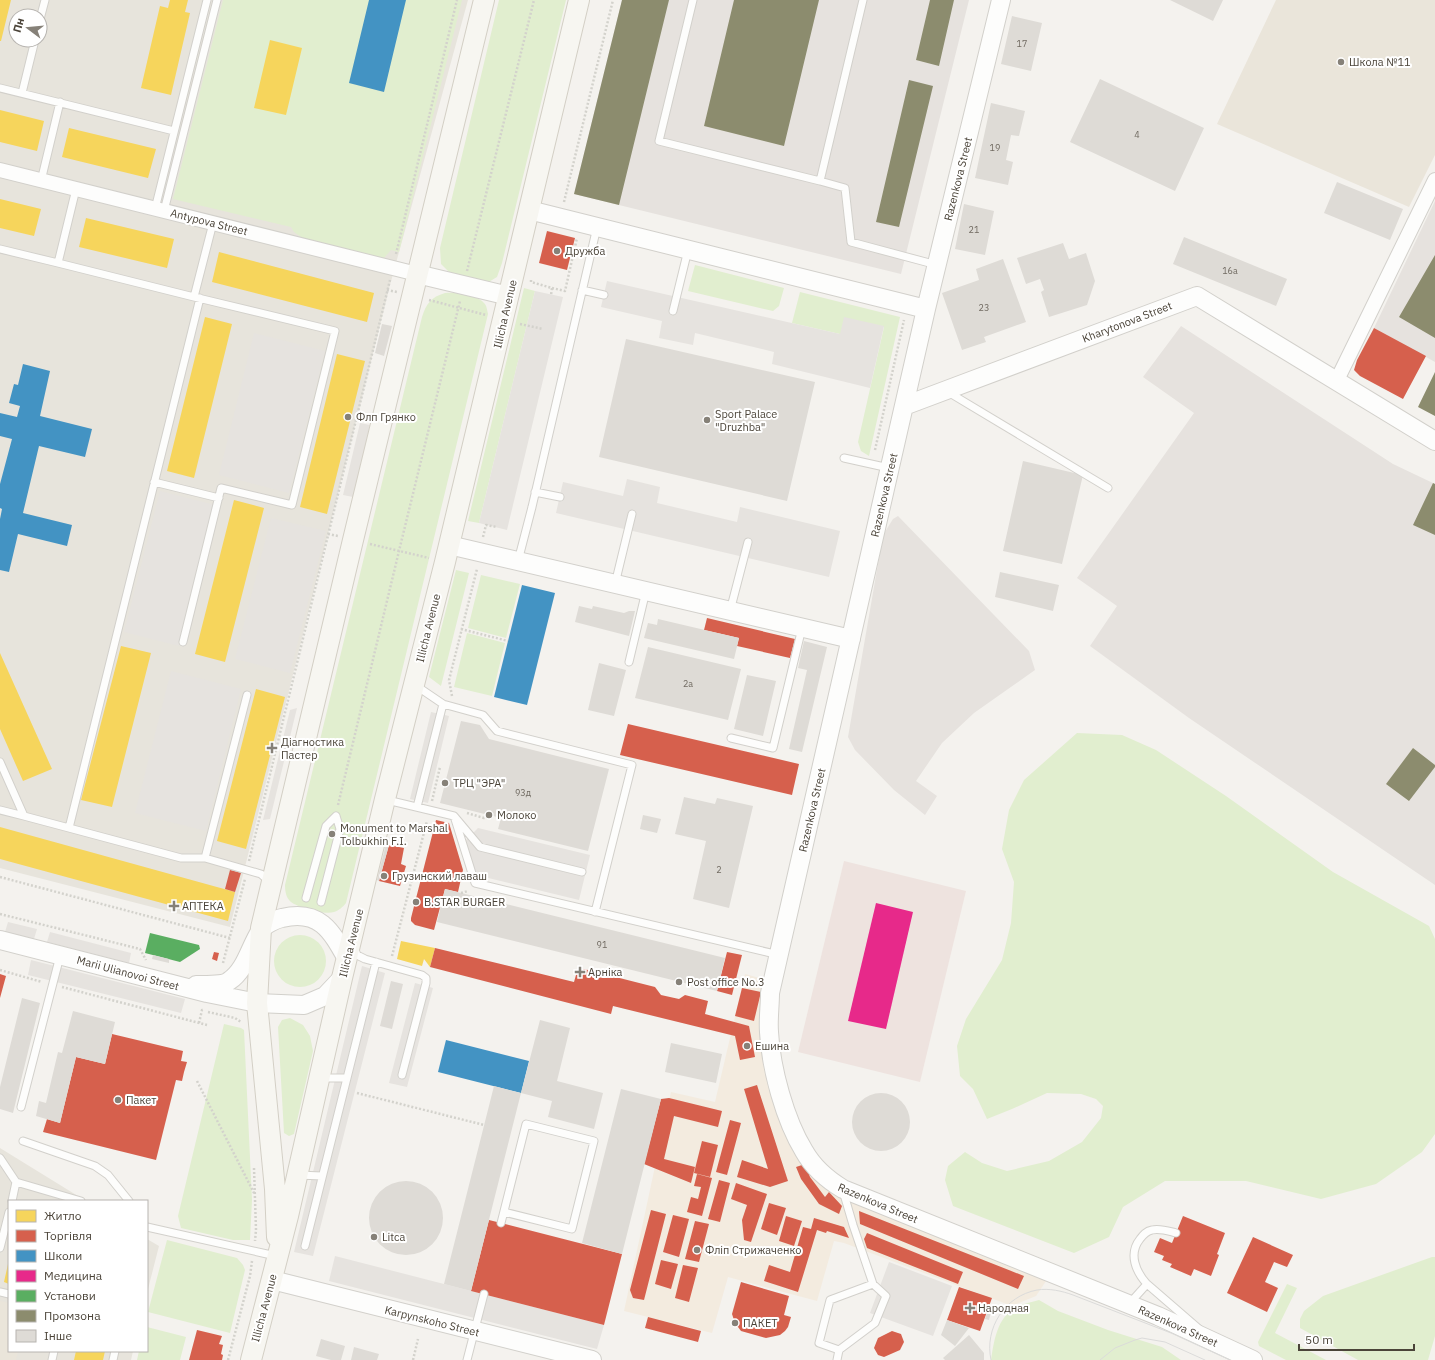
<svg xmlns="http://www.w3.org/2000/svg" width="1435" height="1360" font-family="'IBM Plex Sans',sans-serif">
	<rect width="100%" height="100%" fill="#f4f2ee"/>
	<path fill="#e7e4dc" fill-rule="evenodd" d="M0 0H468L390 285 230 927 0 868ZM16 16H40V40H16Z
		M0 1148 86 1201H9V1351H133L131 1360H0Z
		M147 1239 159 1246 147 1293Z"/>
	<path fill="#f3ebdf" d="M745 974 781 984 778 997 777 1048 787 1098 814 1161 838 1189 1048 1278 1036 1296 1012 1306 844 1243 834 1241 817 1301 728 1277 712 1333 624 1311 671 1092 715 1102Z"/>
	<path fill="#e6e2de" d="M622 0H969L901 274 574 194Z
		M1435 201V362L1374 328Z
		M1181 326 1393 464 1435 484V885L1189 718 1090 646 1117 606 1077 578 1194 413 1143 377Z
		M898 516 1029 651 1035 670 974 713 942 743 916 781 937 796 925 815 894 790 855 750 848 737 883 535 893 519Z"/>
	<path fill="#eae5da" d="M1276 0H1435V155L1409 207 1217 124Z
		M0 1301 9 1303V1351H18L16 1360H0Z"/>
	<path fill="#eee3df" d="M844 861 966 891 920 1082 798 1052Z"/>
	<path fill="#e1eecf" d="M223 0H462L399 252 391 250 384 258 376 259 304 239 294 232 291 227 173 199Z
		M499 0H566L502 263 497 277 487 283 461 277 449 272 441 264 440 248Z
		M695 265 784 288 779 306 773 311 688 291Z
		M524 288 535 291 479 523 468 521Z
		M800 292 900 317 869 456 861 451 858 442 884 327 840 334 792 323Z
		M445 293C457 292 477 294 485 304 487 307 487 310 488 314L346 903C343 907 338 911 334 912 324 915 299 908 291 902 286 898 285 891 285 885L422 317C426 304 431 297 445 293Z
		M456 570 469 573 441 686 429 677Z
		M481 575 520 584 506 638 468 628Z
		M467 633 505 643 492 696 454 687Z
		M1077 733 1122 735 1156 750 1226 796 1333 872 1429 926 1435 939V1134L1422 1152 1376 1184 1321 1199 1246 1181H1165L1123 1207 1109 1237 1074 1253 953 1206 945 1180 948 1166 965 1152 982 1163 1007 1171 1049 1161 1082 1142 1101 1118 1103 1106 1096 1099 1081 1094 1047 1093 1012 1109 987 1119 973 1089 960 1076 957 1046 966 1019 1002 960 1011 923 1014 882 1002 849 1009 810 1024 780Z
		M274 961a26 26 0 1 1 52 0a26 26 0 1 1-52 0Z
		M290 1018 303 1025 310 1036 313 1051 294 1134 289 1136 284 1133 278 1027 282 1020Z
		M224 1024 241 1028 244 1030 252 1200 250 1240H233L181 1228 178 1216Z
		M167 1240 237 1258 243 1265 245 1270 230 1333 148 1312Z
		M1432 1257H1435V1336L1428 1360H1358L1300 1328V1319L1304 1311 1323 1296Z
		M1287 1284 1297 1288 1275 1333 1326 1360H1286L1259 1346 1258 1342Z
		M1039 1300 1058 1311 1108 1330 1162 1347 1181 1360H991C994 1341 997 1318 1015 1308 1022 1304 1032 1302 1039 1300Z
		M147 1327 186 1337 180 1360H137L139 1351H147Z"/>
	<path fill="#e6e3df" d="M607 281 840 334 844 317 884 326 870 388 772 364 774 352 695 333 693 345 659 338 662 321 601 307Z
		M535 291 563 297 507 530 479 523Z
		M254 333 325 351 289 493 219 475Z
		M360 423 370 425 353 497 343 495Z
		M627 479 660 487 657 503 737 522 740 507 840 531 829 577 556 513 563 482 623 496Z
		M160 491 215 505 179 646 124 632Z
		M271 518 326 531 290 673 235 659Z
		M171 671 241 689 206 831 135 813Z
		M297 708 270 819 263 820 290 710Z
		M431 712 449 716 428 803 410 799Z
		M478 828 590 855 579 900 476 875 464 842Z
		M8 922 37 929 34 939 5 932Z
		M50 932 131 953 129 963 47 942Z
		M31 960 185 999 181 1013 28 975Z
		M362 966 385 973 313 1256 294 1252Z
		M415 983 433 988 407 1087 389 1083Z
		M335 1256 604 1325 597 1349 329 1281Z
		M889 1262 952 1286 933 1336 870 1313Z"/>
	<path fill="#f6d55c" d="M0 0H11L1 41H0Z
		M170 0H188L185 12 190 13 171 95 141 88 160 6 168 8Z
		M270 40 302 48 286 115 254 108Z
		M0 110 44 121 37 151 0 142Z
		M69 128 156 149 148 178 62 157Z
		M0 199 41 209 34 236 0 228Z
		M86 218 174 239 167 268 79 247Z
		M219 252 374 293 367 322 212 282Z
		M205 317 232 324 194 478 167 471Z
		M337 354 365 361 327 514 300 507Z
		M234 500 264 508 225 662 195 654Z
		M121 646 151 653 112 807 81 800Z
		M0 653 52 769 23 781 0 729Z
		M256 689 285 697 246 849 217 841Z
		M0 827 235 892 228 921 0 859Z
		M401 941 435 948 430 967 424 959 422 966 397 959Z
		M8 1264H9V1284L4 1282Z
		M76 1351H105L103 1360H74Z"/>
	<path fill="#d6604d" d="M547 231 575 238 567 270 539 263Z
		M1374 328 1426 356 1403 399 1360 376 1354 370 1357 360Z
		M707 618 795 639 790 658 737 646 739 638 704 630Z
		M628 724 799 764 792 795 620 755Z
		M436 820 449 823 463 870 458 892 445 889 434 930 415 925 411 921V918Z
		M389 845 404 848 401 864 406 866 400 886 379 881Z
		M230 870 241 873 235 892 225 889Z
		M435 948 574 982 576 975 584 969 655 987 661 995 679 999 685 995 708 1001 705 1014 749 1026 755 1057 740 1060 735 1036 613 1006 611 1014 430 967Z
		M214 952 219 953 217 961 212 959Z
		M727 952 742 955 732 995 717 991Z
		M0 974 6 976 0 998Z
		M742 988 761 992 754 1021 735 1016Z
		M112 1034 183 1051 181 1061 187 1062 184 1072 182 1081 176 1080 156 1160 43 1132 47 1119 60 1123 76 1057 105 1064Z
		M757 1085 788 1181 770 1187 737 1177 742 1160 768 1169 744 1089Z
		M669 1098 722 1111 718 1127 674 1116 664 1159 695 1167 691 1183 644 1164 661 1099Z
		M730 1120 741 1123 727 1175 716 1172Z
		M702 1141 718 1145 710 1177 694 1173Z
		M805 1164 810 1177 825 1197 829 1192 842 1206 839 1214 819 1204 801 1179 796 1167Z
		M697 1174 712 1178 702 1216 687 1212 691 1197 698 1199 701 1187 694 1186Z
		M719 1180 730 1183 720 1222 708 1219Z
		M736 1183 767 1194 751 1242 744 1240 742 1220 747 1205 731 1199Z
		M769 1203 786 1208 777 1235 761 1229Z
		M651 1210 666 1214 644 1300 633 1298 630 1290Z
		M859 1211 1024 1276 1018 1289 860 1224Z
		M673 1215 689 1219 679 1257 663 1252Z
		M786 1216 802 1221 794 1246 779 1241Z
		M1183 1216 1225 1233 1217 1254 1219 1255 1211 1276 1194 1269 1191 1276 1170 1267 1172 1264 1162 1260 1164 1256 1154 1252 1160 1238 1172 1243Z
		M814 1218 844 1227 849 1238 827 1231 826 1233 817 1230 798 1292 764 1281 769 1265 790 1272 803 1227 811 1229Z
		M489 1220 622 1254 604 1325 471 1291Z
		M695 1221 709 1224 699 1262 685 1259Z
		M867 1233 963 1272 958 1284 867 1248 864 1239Z
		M1253 1237 1293 1255 1287 1267 1274 1262 1265 1282 1278 1288 1267 1312 1227 1293Z
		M661 1260 678 1264 671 1289 655 1284Z
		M683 1265 698 1268 689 1302 675 1298Z
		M741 1282 789 1296 784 1315 791 1317 788 1327 785 1331 780 1335 766 1338 741 1331 735 1323 732 1314Z
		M959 1287 992 1298 980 1331 947 1320Z
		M648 1317 701 1331 698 1342 645 1328Z
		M197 1330 222 1336 219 1344 223 1345 221 1354 223 1355 222 1360H189Z
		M892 1331 901 1334 904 1342 900 1350 884 1357 878 1355 874 1348 878 1338Z"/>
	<path fill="#4393c3" d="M369 0H406L384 92 349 83Z
		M23 364 50 371 40 416 92 429 85 457 39 446 23 513 72 525 67 546 18 534 9 572 0 570V519L2 509 0 508V484L12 439 0 436V413L17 417 20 406 9 403 14 384 18 385Z
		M522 585 555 593 527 705 494 697Z
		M446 1040 529 1061 521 1093 438 1072Z"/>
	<path fill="#e7298a" d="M876 903 913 912 886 1029 848 1021Z"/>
	<path fill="#5aae61" d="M150 933 199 945 200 949 180 962 145 953Z"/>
	<path fill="#8c8c6e" d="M622 0H669L619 205 574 194Z
		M734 0H819L784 146 704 126Z
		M930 0H954L939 66 916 60Z
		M909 80 933 86 899 227 876 222Z
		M1435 255V338L1399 317Z
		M1435 372V416L1418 407Z
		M1433 483 1435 484V535L1413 525Z
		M1413 748 1435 765V767L1409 801 1386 784Z"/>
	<path fill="#dedbd6" d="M1170 0H1223L1213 21Z
		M1012 16 1042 23 1031 71 1001 64Z
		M1100 79 1204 128 1175 191 1070 142Z
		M991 103 1025 111 1019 136 1011 135 1006 160 1013 162 1008 185 975 178Z
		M1337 182 1403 209 1390 240 1324 213Z
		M964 204 994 211 985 255 955 249Z
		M1184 237 1287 279 1276 306 1173 264Z
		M1063 243 1069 259 1086 253 1095 281 1087 305 1049 317 1041 292 1044 290 1040 279 1026 284 1017 258Z
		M1003 259 1026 322 984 337 986 342 962 350 942 293 979 280 976 269Z
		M382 324 392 326 384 356 375 353Z
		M626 339 815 382 787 501 599 457Z
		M1023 461 1083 475 1062 564 1003 551Z
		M1000 572 1059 585 1053 611 995 597Z
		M579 606 592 609 593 606 624 613 629 611H635L629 636 575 622Z
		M658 619 739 638 734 659 644 638 648 623 657 625Z
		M804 641 827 647 802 752 789 749 807 670 798 668Z
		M648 647 741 669 728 720 635 698Z
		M599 663 626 670 614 716 588 710Z
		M747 675 776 681 763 736 734 729Z
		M461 721 480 725 489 739 609 769 588 851 498 829 501 818 440 803Z
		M684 797 715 804 717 798 753 806 729 908 693 899 706 841 675 834Z
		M643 815 661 819 657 833 640 829Z
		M386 844 389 845 379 881 377 880Z
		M445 889 725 958 717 991 437 922Z
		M153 955 169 959V963L152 959Z
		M391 981 403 984 392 1029 380 1026Z
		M22 998 40 1003 13 1113 0 1109V1087Z
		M73 1011 115 1022 105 1064 76 1057 60 1123 36 1116 39 1101 46 1103 58 1052 62 1053Z
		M540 1020 570 1028 557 1081 603 1093 594 1129 548 1117 552 1101 521 1093Z
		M671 1043 722 1054 716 1083 665 1072Z
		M494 1086 521 1093 471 1291 444 1284Z
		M621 1089 661 1099 622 1254 582 1243Z
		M852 1122a29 29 0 1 1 58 0a29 29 0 1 1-58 0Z
		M369 1218a37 37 0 1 1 74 0a37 37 0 1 1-74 0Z
		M989 1307 992 1308 989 1320 985 1319Z
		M947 1320 969 1328 955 1346 941 1335Z
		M969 1335 984 1353V1360H945L943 1358Z
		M321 1339 345 1346 341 1360H331L316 1356Z
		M354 1347 379 1354 377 1360H351Z"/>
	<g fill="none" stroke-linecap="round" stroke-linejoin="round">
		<g stroke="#d2d0cb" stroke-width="9">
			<path id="service" d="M693 0 659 141 820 181 863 0
				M40 19 45 0
				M0 88 174 131
				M22 93 35 40
				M41 181 60 102
				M820 181 845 188 851 242 937 265
				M76 189 58 263 194 297
				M155 209 207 0
				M164 211 217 0
				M0 249 58 263
				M582 290 604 295
				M200 298 69 828 181 858H205L261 874 269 881
				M673 311 688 250
				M948 392 1108 488
				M844 458 889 468
				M154 482 219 498
				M535 492 560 497
				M518 561 532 507 597 227
				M615 584 632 514
				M730 611 748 542
				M183 642 221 488 292 505 335 331 194 297 213 223
				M629 662 646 591
				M415 685 443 704 417 807
				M443 704 483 715 497 731 632 765 595 912
				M731 738 773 748 802 628
				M0 762 24 816 69 828
				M387 800 454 816 480 847 582 872
				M0 810 24 816
				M454 816 475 883 779 955
				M205 858 247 695
				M306 898 326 826 336 816
				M321 902 340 829 336 816
				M354 947 357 955 365 959 422 975 426 978V983L402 1075
				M322 1078H347
				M21 1107 60 956
				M23 1141 95 1166 108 1175 129 1201
				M0 1158 16 1182 81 1201
				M298 1175 322 1176
				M843 1191 853 1225 873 1284
				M12 1201 16 1182
				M501 1223 526 1124 594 1141 572 1229 504 1212
				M147 1227 276 1256
				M305 1246 376 962
				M0 1248 9 1212
				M1147 1284C1136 1272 1128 1254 1140 1239 1143 1235 1146 1231 1152 1230 1160 1228 1168 1231 1176 1233
				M0 1292 9 1294
				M1129 1304 1147 1284 1199 1329
				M52 1360 54 1351
				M113 1360 115 1351
				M467 1360 484 1294
				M837 1360 839 1350 875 1323 886 1296 873 1284 830 1300 819 1343 839 1350"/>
		</g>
		<g stroke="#d2d0cb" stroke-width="16">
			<path id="minor" d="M0 170 417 274
				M1337 380 1435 180"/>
		</g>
		<g stroke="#d2d0cb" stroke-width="20">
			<path id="tertiary" d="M1001 0 926 309 770 993C770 1006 768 1019 769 1032 771 1069 785 1120 804 1151 813 1167 828 1180 843 1189L1158 1316 1253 1360
				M529 210 926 309
				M417 274 509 296
				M904 406 1197 296 1435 441
				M449 545 851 639
				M0 940 207 993 257 1003 304 1005 325 996 342 978
				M196 985C204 985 224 985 229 981 246 970 250 946 261 930 264 925 276 919 282 918 319 909 331 930 347 959
				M272 1280 592 1360"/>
		</g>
		<g stroke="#d3cfc5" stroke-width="22">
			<path id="secondary" d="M277 1237 275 1189 257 1003 261 928 353 540 484 0
				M251 1360 288 1216 342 978 385 799 445 562 579 0"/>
		</g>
		<path stroke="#d3d2cc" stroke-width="2.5" stroke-dasharray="2 2" stroke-linecap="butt" d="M564 202 613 0
			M396 254 457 0
			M467 271 534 0
			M531 280V282L552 288 551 295
			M552 288 565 291 577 238
			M387 290 397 292
			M429 300 486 315
			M520 324 543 329
			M875 450 904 320
			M328 534 338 536
			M483 537 486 525 497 527
			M370 544 429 558
			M461 629 508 641
			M452 696 449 680 477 569
			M432 801 440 767
			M338 805 399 551 460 301
			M467 813 484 818 489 815
			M249 861 390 280
			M0 877 230 938
			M461 893 468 891
			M0 914 140 949 146 960
			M392 956 427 821
			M223 963 245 879
			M0 970 42 982
			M62 987 207 1025
			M208 1012 235 1018 241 1022
			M199 1023 202 1010H203
			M197 1081 254 1193
			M357 1093 484 1125
			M254 1168 256 1230 255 1241
			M228 1360 250 1276 252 1261
			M413 1360 418 1339"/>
		<use href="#service" stroke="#fdfdfc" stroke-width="7"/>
		<use href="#minor" stroke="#fdfdfc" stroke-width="14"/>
		<use href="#tertiary" stroke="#fdfdfc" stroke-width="18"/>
		<use href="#secondary" stroke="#f7f6f1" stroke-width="20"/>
		<path stroke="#dbdbda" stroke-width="1" d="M991 1360C984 1328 1005 1296 1037 1290 1049 1288 1062 1291 1073 1295L1171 1333 1230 1360
			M1100 1360 1115 1348 1135 1340 1142 1338 1165 1342 1205 1360"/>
	</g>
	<g fill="#868178" stroke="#fff" stroke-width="1.5">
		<circle cx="1341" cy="62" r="4"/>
		<circle cx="557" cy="251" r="4"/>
		<circle cx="348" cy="417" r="4"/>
		<circle cx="707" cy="420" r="4"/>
		<path d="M270 742h4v4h4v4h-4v4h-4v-4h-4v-4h4z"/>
		<circle cx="445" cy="783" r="4"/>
		<circle cx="489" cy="815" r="4"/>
		<circle cx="332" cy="834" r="4"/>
		<circle cx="384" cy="876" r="4"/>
		<circle cx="416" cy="902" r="4"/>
		<path d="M172 900h4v4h4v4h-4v4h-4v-4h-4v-4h4z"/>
		<path d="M578 966h4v4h4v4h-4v4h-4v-4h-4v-4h4z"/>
		<circle cx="679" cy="982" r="4"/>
		<circle cx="747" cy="1046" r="4"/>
		<circle cx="118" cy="1100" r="4"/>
		<circle cx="374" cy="1237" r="4"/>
		<circle cx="697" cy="1250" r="4"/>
		<path d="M968 1302h4v4h4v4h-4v4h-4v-4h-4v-4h4z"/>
		<circle cx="735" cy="1323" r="4"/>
	</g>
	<g text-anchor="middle" stroke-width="4" stroke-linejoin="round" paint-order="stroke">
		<g font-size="9" fill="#706a61">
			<text x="1022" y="47">17</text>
			<text x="1137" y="138">4</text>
			<text x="995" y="151">19</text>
			<text x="974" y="233">21</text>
			<text x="1230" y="274">16а</text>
			<text x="984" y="311">23</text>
			<text x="688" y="687">2а</text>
			<text x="523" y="796">93д</text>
			<text x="719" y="873">2</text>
			<text x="602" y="948">91</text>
		</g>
		<g font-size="11" fill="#4b4439" stroke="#fff" text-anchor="start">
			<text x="1349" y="66">Школа №11</text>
			<text x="565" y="255">Дружба</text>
			<text x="715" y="418">Sport Palace<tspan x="715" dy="13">"Druzhba"</tspan></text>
			<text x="356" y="421">Флп Грянко</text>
			<text x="281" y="746">Діагностика<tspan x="281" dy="13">Пастер</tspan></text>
			<text x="453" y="787">ТРЦ "ЭРА"</text>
			<text x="497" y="819">Молоко</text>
			<text x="340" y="832">Monument to Marshal<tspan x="340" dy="13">Tolbukhin F.I.</tspan></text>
			<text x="392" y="880">Грузинский лаваш</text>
			<text x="424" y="906">B.STAR BURGER</text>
			<text x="182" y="910">АПТЕКА</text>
			<text x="588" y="976">Арніка</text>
			<text x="687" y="986">Post office No.3</text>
			<text x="755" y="1050">Ешина</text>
			<text x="126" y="1104">Пакет</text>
			<text x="382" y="1241">Litca</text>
			<text x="705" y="1254">Фліп Стрижаченко</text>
			<text x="978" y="1312">Народная</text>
			<text x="743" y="1327">ПАКЕТ</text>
		</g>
		<g font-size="11" fill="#4b4439" stroke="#fff">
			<text transform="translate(958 179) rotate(-76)" y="4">Razenkova Street</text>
			<text transform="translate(209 222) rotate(14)" y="4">Antypova Street</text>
			<text transform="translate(505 314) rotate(-77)" y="4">Illicha Avenue</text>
			<text transform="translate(1127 322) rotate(-21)" y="4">Kharytonova Street</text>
			<text transform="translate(884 495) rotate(-77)" y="4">Razenkova Street</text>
			<text transform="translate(428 628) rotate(-76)" y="4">Illicha Avenue</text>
			<text transform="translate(812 810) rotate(-77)" y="4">Razenkova Street</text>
			<text transform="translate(351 943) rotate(-76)" y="4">Illicha Avenue</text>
			<text transform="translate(128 973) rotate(15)" y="4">Marii Ulianovoi Street</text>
			<text transform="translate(878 1203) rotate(23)" y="4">Razenkova Street</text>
			<text transform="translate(264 1308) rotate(-75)" y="4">Illicha Avenue</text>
			<text transform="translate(432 1321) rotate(14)" y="4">Karpynskoho Street</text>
			<text transform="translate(1178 1326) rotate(24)" y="4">Razenkova Street</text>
		</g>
	</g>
	<rect x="8" y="1200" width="140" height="152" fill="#ffffff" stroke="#b7b4b0"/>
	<rect x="16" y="1210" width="20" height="12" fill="#f6d55c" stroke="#b7b4b0"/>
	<text x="44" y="1220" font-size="12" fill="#4b4439">Житло</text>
	<rect x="16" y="1230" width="20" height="12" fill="#d6604d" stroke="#b7b4b0"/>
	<text x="44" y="1240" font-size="12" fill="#4b4439">Торгівля</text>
	<rect x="16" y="1250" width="20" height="12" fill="#4393c3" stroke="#b7b4b0"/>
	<text x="44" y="1260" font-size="12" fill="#4b4439">Школи</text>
	<rect x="16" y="1270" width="20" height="12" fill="#e7298a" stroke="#b7b4b0"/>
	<text x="44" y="1280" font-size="12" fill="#4b4439">Медицина</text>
	<rect x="16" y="1290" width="20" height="12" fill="#5aae61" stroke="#b7b4b0"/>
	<text x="44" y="1300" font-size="12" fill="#4b4439">Установи</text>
	<rect x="16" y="1310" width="20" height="12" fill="#8c8c6e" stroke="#b7b4b0"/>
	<text x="44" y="1320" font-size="12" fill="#4b4439">Промзона</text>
	<rect x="16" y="1330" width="20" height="12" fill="#dedbd6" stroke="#b7b4b0"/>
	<text x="44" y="1340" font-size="12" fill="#4b4439">Інше</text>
	<g transform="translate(28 28) rotate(286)"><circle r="19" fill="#ffffff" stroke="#b7b4b0"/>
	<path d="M0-3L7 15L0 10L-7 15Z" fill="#868178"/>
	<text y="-6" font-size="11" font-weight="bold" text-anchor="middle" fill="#4b4439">Пн</text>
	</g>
	<path d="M1299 1344v6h115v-6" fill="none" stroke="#4b4439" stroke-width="2"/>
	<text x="1305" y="1344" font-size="12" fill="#4b4439" stroke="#ffffff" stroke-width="3" paint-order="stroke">50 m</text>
</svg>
